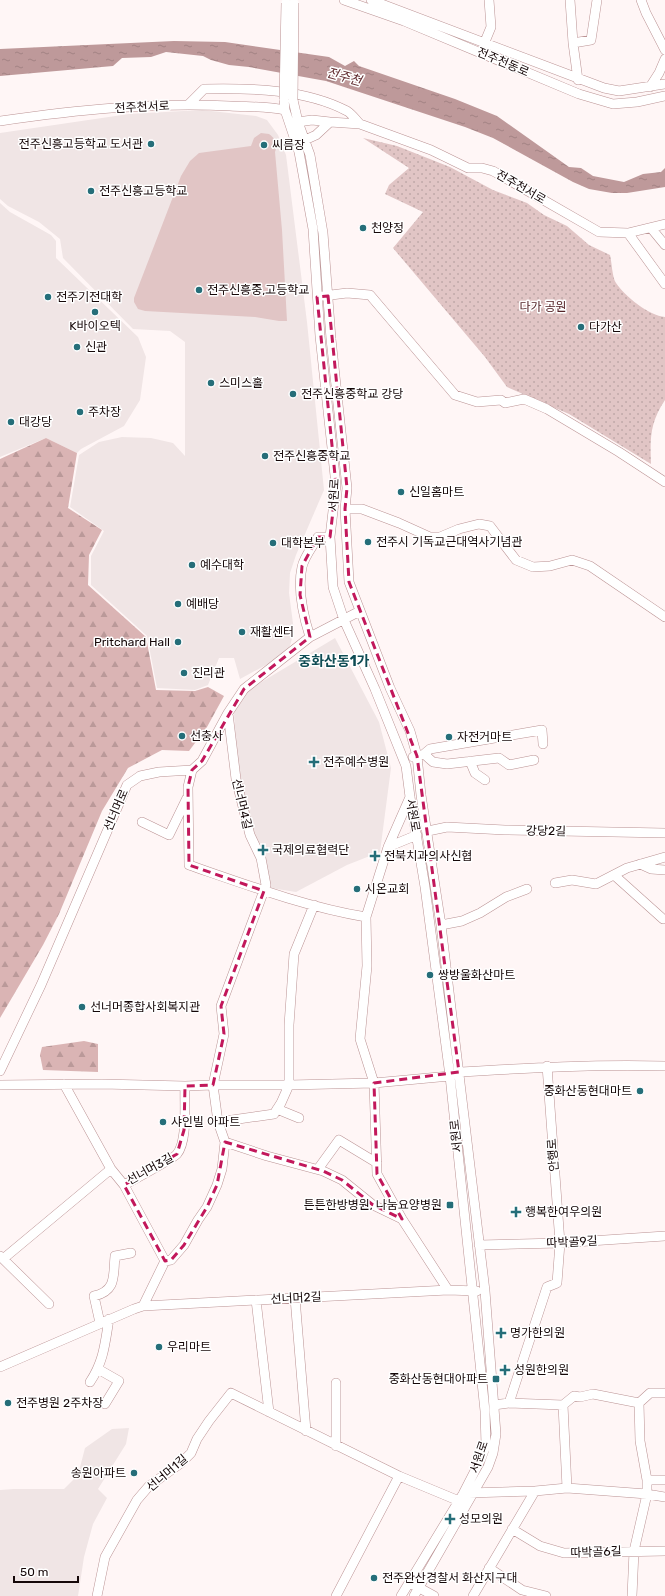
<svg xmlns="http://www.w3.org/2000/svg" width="665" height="1596" font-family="Rubik,'Noto Sans KR',sans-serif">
	<defs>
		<pattern id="forest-firs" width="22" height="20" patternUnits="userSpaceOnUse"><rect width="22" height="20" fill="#dab4b4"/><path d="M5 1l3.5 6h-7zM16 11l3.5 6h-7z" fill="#ba9999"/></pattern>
		<pattern id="park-dots" width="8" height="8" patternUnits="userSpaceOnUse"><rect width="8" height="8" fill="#e1c5c5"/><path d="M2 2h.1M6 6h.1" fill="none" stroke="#c0a8a8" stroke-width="1.8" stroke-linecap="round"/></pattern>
		<pattern id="water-ripples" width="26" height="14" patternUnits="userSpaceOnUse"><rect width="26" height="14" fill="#be999a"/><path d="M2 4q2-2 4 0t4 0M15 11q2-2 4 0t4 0" fill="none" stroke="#a28283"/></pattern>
	</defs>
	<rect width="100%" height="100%" fill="#fff6f6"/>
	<path fill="#f0e5e5" d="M202 110 256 116 267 120 278 135 286 155 307 322 324 490 296 555 290 573 289 593 294 631 288 653 240 679 234 658H219L208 685 195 690 157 688 147 636 91 585V556L104 531 70 507 79 455 99 442 122 437 151 438 173 443 185 456V342L170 331 133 329 63 258 60 239 39 222 8 206 0 199V133L129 114Z
		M0 203 10 212 51 235 56 241V258L138 337 146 357 140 400 124 426 81 449 77 453 46 438 0 457Z
		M335 638 379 722 391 768 380 852 347 865 296 892 271 888 263 856 254 840 246 809 237 756 234 714 240 695Z
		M129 1428 126 1444 98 1489 107 1498 93 1524 84 1557 78 1596H0V1490L14 1489H64L78 1475 85 1448 112 1429Z"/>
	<path fill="#e1c5c5" d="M261 133 269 134C276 139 278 144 275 152L282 230 287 321H279L255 317 145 311 138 309 134 302V298L181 176 190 161 199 153 251 146 254 138Z"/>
	<path fill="url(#forest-firs)" d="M46 438 77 453 68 508 102 530 89 555 88 585 146 637 156 690 195 691 208 687 224 696 207 727 189 751 162 750 128 768 102 811 59 914 43 945 0 1018V459Z
		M84 1041 98 1044V1072L43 1070 40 1055 42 1047Z"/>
	<path fill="url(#park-dots)" d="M363 138 397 146 450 167 493 190 527 203 544 215 567 226 589 245 610 255C612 263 612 277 616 283 625 296 649 316 665 317V400C650 423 650 437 651 464L569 414 507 387 485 357 393 248 423 212 385 194 389 185 409 168Z"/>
	<path fill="url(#water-ripples)" d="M174 41 225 42 329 57 345 66 354 61 359 66 455 99 497 116 569 167 581 168 593 176 624 182 643 174 661 172 665 168V187L627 193H612L589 189 573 182 493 138 465 127 326 81 249 67 229 65 211 60 203 56 166 52 151 57 122 58 113 66 0 76V49Z"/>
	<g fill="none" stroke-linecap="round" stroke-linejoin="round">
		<g stroke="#bb9394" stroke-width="10">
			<path id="minor" d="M344 0 404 21 579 94 613 104 637 102 665 96
				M371 0 604 88 619 91 665 84
				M570 0 573 43 578 80
				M641 0 646 13 665 50
				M573 43 591 40 597 0
				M484 44 491 27 489 0
				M650 87 659 73 665 59
				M284 99 285 110 299 152 313 229 320 336 336 485 330 537 333 587 344 620 375 689 406 766 410 797 425 887 450 1076 485 1411 486 1445 481 1459 463 1494 401 1596
				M293 100 298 122 310 155 323 233 331 339 347 488 345 509 349 582 390 688 410 731 417 756 421 795 441 925 485 1291 496 1434 493 1453 488 1467 414 1596
				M189 104 204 89C251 88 305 89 347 111 352 114 356 120 360 124
				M0 121C76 110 153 102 230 106 248 107 267 106 285 110
				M298 122 312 120 330 122 360 124 431 150 468 168H482L493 171 599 232 628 233 665 224
				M305 140 316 135 330 122
				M651 228 665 245
				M628 233 665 284
				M323 296 347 293 370 295 455 395 477 402 501 400 505 403 524 399 547 409 619 452 665 482
				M345 509H362L399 523 430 537H440L459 529 479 524 490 526 516 560 533 567 550 566 572 560 590 566 665 617
				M310 637C303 615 297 590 302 567 304 557 313 546 318 537H330
				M424 754 433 762 447 764 499 758 509 765 534 760
				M413 757 424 754 430 749 542 730 543 744
				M470 761 475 773 485 780
				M192 770 188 787 189 865C247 885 306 907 366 917
				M410 797 388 847 366 917 367 966 360 1039 374 1083 377 1174 402 1219 448 1290
				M142 822 169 835 187 798
				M428 831 447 827 505 830 665 833
				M388 847 417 835
				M640 864 651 869 665 870
				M614 875 663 919
				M555 883 572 880 596 884 627 868 665 857
				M441 925 462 921 480 913 506 897 527 889
				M0 1071 41 985 127 785 140 776 159 772 192 770 202 761 228 713 244 689 310 637 360 611
				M64 1084 111 1169 124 1185 165 1261 143 1306
				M0 1085 102 1084 185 1086 213 1085H289L374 1083 450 1076 459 1072C528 1068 596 1064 665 1066
				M277 1109 299 1118
				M218 1122 274 1114 281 1103 289 1085V1025L294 954 314 905
				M225 1142 267 1156 323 1171 342 1180 373 1205 402 1219
				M318 1169 339 1140 377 1163
				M124 1185C133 1180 173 1159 177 1154 188 1140 184 1103 185 1086
				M479 1245 560 1243 665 1236
				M0 1256 49 1304
				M3 1259 111 1169
				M165 1261 171 1260 184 1245 198 1220 207 1207 217 1185 222 1169 225 1142 218 1122 213 1085 224 1034 221 1006 266 885 261 858 250 835 236 779 228 713
				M295 1298 306 1431
				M256 1300 269 1412
				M100 1323 94 1296C117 1291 113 1275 115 1256L131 1253
				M0 1367 134 1309 143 1306 448 1290 477 1291
				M98 1369 119 1381 105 1404
				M90 1382C104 1361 105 1343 109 1319
				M336 1383V1446
				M509 1403 563 1405 567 1488
				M494 1405 509 1403 547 1287 557 1283 560 1243 547 1066
				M563 1405 574 1396 580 1397 593 1394 639 1403 650 1393H665
				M647 1480H665
				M469 1493 535 1491 567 1488 647 1494 665 1497
				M512 1529 540 1546 564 1553 665 1551
				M489 1568 522 1590 546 1596
				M414 1585 434 1596
				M97 1596 105 1557 137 1500 149 1486 181 1463 191 1453 197 1439 209 1421 231 1393 399 1476 464 1503
				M336 1596 399 1476
				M473 1596 535 1491
				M632 1596 634 1551 647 1494V1480L640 1441 639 1403"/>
		</g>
		<use href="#minor" stroke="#fff" stroke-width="9"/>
		<g stroke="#bb9394" stroke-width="10" stroke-linecap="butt">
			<path id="minor-bridge" d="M284 99 286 3
				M293 100 294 3"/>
		</g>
		<use href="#minor-bridge" stroke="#fff" stroke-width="9"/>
	</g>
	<path fill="none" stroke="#c2185b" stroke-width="3" stroke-dasharray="8 5" stroke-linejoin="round" d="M328 296 347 488 345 509 349 582 417 756 459 1072 374 1083 377 1174 402 1219 373 1205 342 1180 323 1171 225 1142 217 1185 207 1207 184 1245 171 1260 165 1261 124 1185 177 1154 184 1130 185 1086 213 1085 224 1034 221 1006 264 891 189 865 188 787 192 770 202 761 244 689 310 637 300 595 302 566 318 537H330L336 485 317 297Z"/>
	<g fill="#256e79" stroke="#fff" stroke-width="1.5">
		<circle cx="151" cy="144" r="4"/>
		<circle cx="264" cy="145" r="4"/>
		<circle cx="91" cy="191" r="4"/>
		<circle cx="363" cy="228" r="4"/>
		<circle cx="199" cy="290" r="4"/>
		<circle cx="48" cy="297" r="4"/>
		<circle cx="95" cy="312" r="4"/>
		<circle cx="581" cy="327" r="4"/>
		<circle cx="77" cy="347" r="4"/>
		<circle cx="211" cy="383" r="4"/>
		<circle cx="293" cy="394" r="4"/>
		<circle cx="80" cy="412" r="4"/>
		<circle cx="11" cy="422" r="4"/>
		<circle cx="265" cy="456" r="4"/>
		<circle cx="401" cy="492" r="4"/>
		<circle cx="368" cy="542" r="4"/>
		<circle cx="273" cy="543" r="4"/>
		<circle cx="192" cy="565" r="4"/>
		<circle cx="178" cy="604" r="4"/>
		<circle cx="242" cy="632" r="4"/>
		<circle cx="178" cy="642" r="4"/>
		<circle cx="184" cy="673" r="4"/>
		<circle cx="182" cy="736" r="4"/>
		<circle cx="449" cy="737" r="4"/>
		<path d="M312 756h4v4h4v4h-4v4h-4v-4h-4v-4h4z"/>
		<path d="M261 844h4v4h4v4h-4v4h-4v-4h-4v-4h4z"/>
		<path d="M373 850h4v4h4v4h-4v4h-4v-4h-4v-4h4z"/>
		<circle cx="357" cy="889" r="4"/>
		<circle cx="430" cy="975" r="4"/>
		<circle cx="82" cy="1007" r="4"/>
		<circle cx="640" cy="1091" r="4"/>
		<circle cx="163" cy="1122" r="4"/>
		<rect x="446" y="1201" width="8" height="8" rx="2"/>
		<path d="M514 1206h4v4h4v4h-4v4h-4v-4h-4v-4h4z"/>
		<path d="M499 1327h4v4h4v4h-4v4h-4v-4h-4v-4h4z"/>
		<circle cx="159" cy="1347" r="4"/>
		<path d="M503 1364h4v4h4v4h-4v4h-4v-4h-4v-4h4z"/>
		<rect x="492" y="1375" width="8" height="8" rx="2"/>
		<circle cx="8" cy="1403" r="4"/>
		<circle cx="134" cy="1473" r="4"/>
		<path d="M448 1513h4v4h4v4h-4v4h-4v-4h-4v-4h4z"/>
		<circle cx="374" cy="1578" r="4"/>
	</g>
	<g text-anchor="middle" stroke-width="3" stroke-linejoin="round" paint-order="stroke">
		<g font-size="12" fill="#150708" stroke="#fff">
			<text transform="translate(503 62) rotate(23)" y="4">전주천동로</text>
			<text transform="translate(142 107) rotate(-3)" y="4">전주천서로</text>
			<text transform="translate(521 187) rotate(30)" y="4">전주천서로</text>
			<text transform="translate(334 495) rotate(-87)" y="4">서원로</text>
			<text transform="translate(242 804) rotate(77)" y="4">선너머4길</text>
			<text transform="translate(116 810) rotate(-67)" y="4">선너머로</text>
			<text transform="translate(413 815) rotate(80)" y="4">서원로</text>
			<text transform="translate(546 831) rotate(1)" y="4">강당2길</text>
			<text transform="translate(456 1136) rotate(-96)" y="4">서원로</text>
			<text transform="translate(553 1155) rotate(-94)" y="4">안행로</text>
			<text transform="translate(150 1169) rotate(-29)" y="4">선너머3길</text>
			<text transform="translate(572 1242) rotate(-3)" y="4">따박골9길</text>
			<text transform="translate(296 1298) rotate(-3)" y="4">선너머2길</text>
			<text transform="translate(479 1457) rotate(-71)" y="4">서원로</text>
			<text transform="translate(167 1473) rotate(-40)" y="4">선너머1길</text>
			<text transform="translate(596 1552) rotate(-2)" y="4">따박골6길</text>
		</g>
		<g font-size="12" fill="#150708" stroke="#fff" text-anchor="start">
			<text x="143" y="148" text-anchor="end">전주신흥고등학교 도서관</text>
			<text x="272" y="149">씨름장</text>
			<text x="99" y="195">전주신흥고등학교</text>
			<text x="371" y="232">천양정</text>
			<text x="207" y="294">전주신흥중,고등학교</text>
			<text x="56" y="301">전주기전대학</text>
			<text x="95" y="330" text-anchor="middle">K바이오텍</text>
			<text x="589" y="331">다가산</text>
			<text x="85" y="351">신관</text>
			<text x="219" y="387">스미스홀</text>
			<text x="301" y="398">전주신흥중학교 강당</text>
			<text x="88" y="416">주차장</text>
			<text x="19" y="426">대강당</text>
			<text x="273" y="460">전주신흥중학교</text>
			<text x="409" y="496">신일홈마트</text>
			<text x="376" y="546">전주시 기독교근대역사기념관</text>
			<text x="281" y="547">대학본부</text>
			<text x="200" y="569">예수대학</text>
			<text x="186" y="608">예배당</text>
			<text x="250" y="636">재활센터</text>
			<text x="170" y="646" text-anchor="end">Pritchard Hall</text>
			<text x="192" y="677">진리관</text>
			<text x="190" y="740">선충사</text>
			<text x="457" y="741">자전거마트</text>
			<text x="323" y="766">전주예수병원</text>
			<text x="272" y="854">국제의료협력단</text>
			<text x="384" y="860">전북치과의사신협</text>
			<text x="365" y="893">시온교회</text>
			<text x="438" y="979">쌍방울화산마트</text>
			<text x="90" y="1011">선너머종합사회복지관</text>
			<text x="632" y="1095" text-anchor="end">중화산동현대마트</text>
			<text x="171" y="1126">샤인빌 아파트</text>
			<text x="442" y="1209" text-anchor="end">튼튼한방병원, 나눔요양병원</text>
			<text x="525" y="1216">행복한여우의원</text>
			<text x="510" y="1337">명가한의원</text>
			<text x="167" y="1351">우리마트</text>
			<text x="514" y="1374">성원한의원</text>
			<text x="488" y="1383" text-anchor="end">중화산동현대아파트</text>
			<text x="16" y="1407">전주병원 2주차장</text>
			<text x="126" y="1477" text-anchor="end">송원아파트</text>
			<text x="459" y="1523">성모의원</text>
			<text x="382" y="1582">전주완산경찰서 화산지구대</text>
		</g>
		<g font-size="12" fill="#552327" stroke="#fff">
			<text x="543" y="311">다가 공원</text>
		</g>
		<g font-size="13" font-style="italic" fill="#632f33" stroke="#fff">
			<text transform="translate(344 76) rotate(15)" y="5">전주천</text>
		</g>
		<g font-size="14" font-weight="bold" fill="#0f4c54" stroke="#fff">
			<text x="334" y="666">중화산동1가</text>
		</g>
	</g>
	<path d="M14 1576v6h64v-6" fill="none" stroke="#150708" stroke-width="2"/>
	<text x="20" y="1576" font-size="12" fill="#150708" stroke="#ffffff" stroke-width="3" paint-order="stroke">50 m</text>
</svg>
